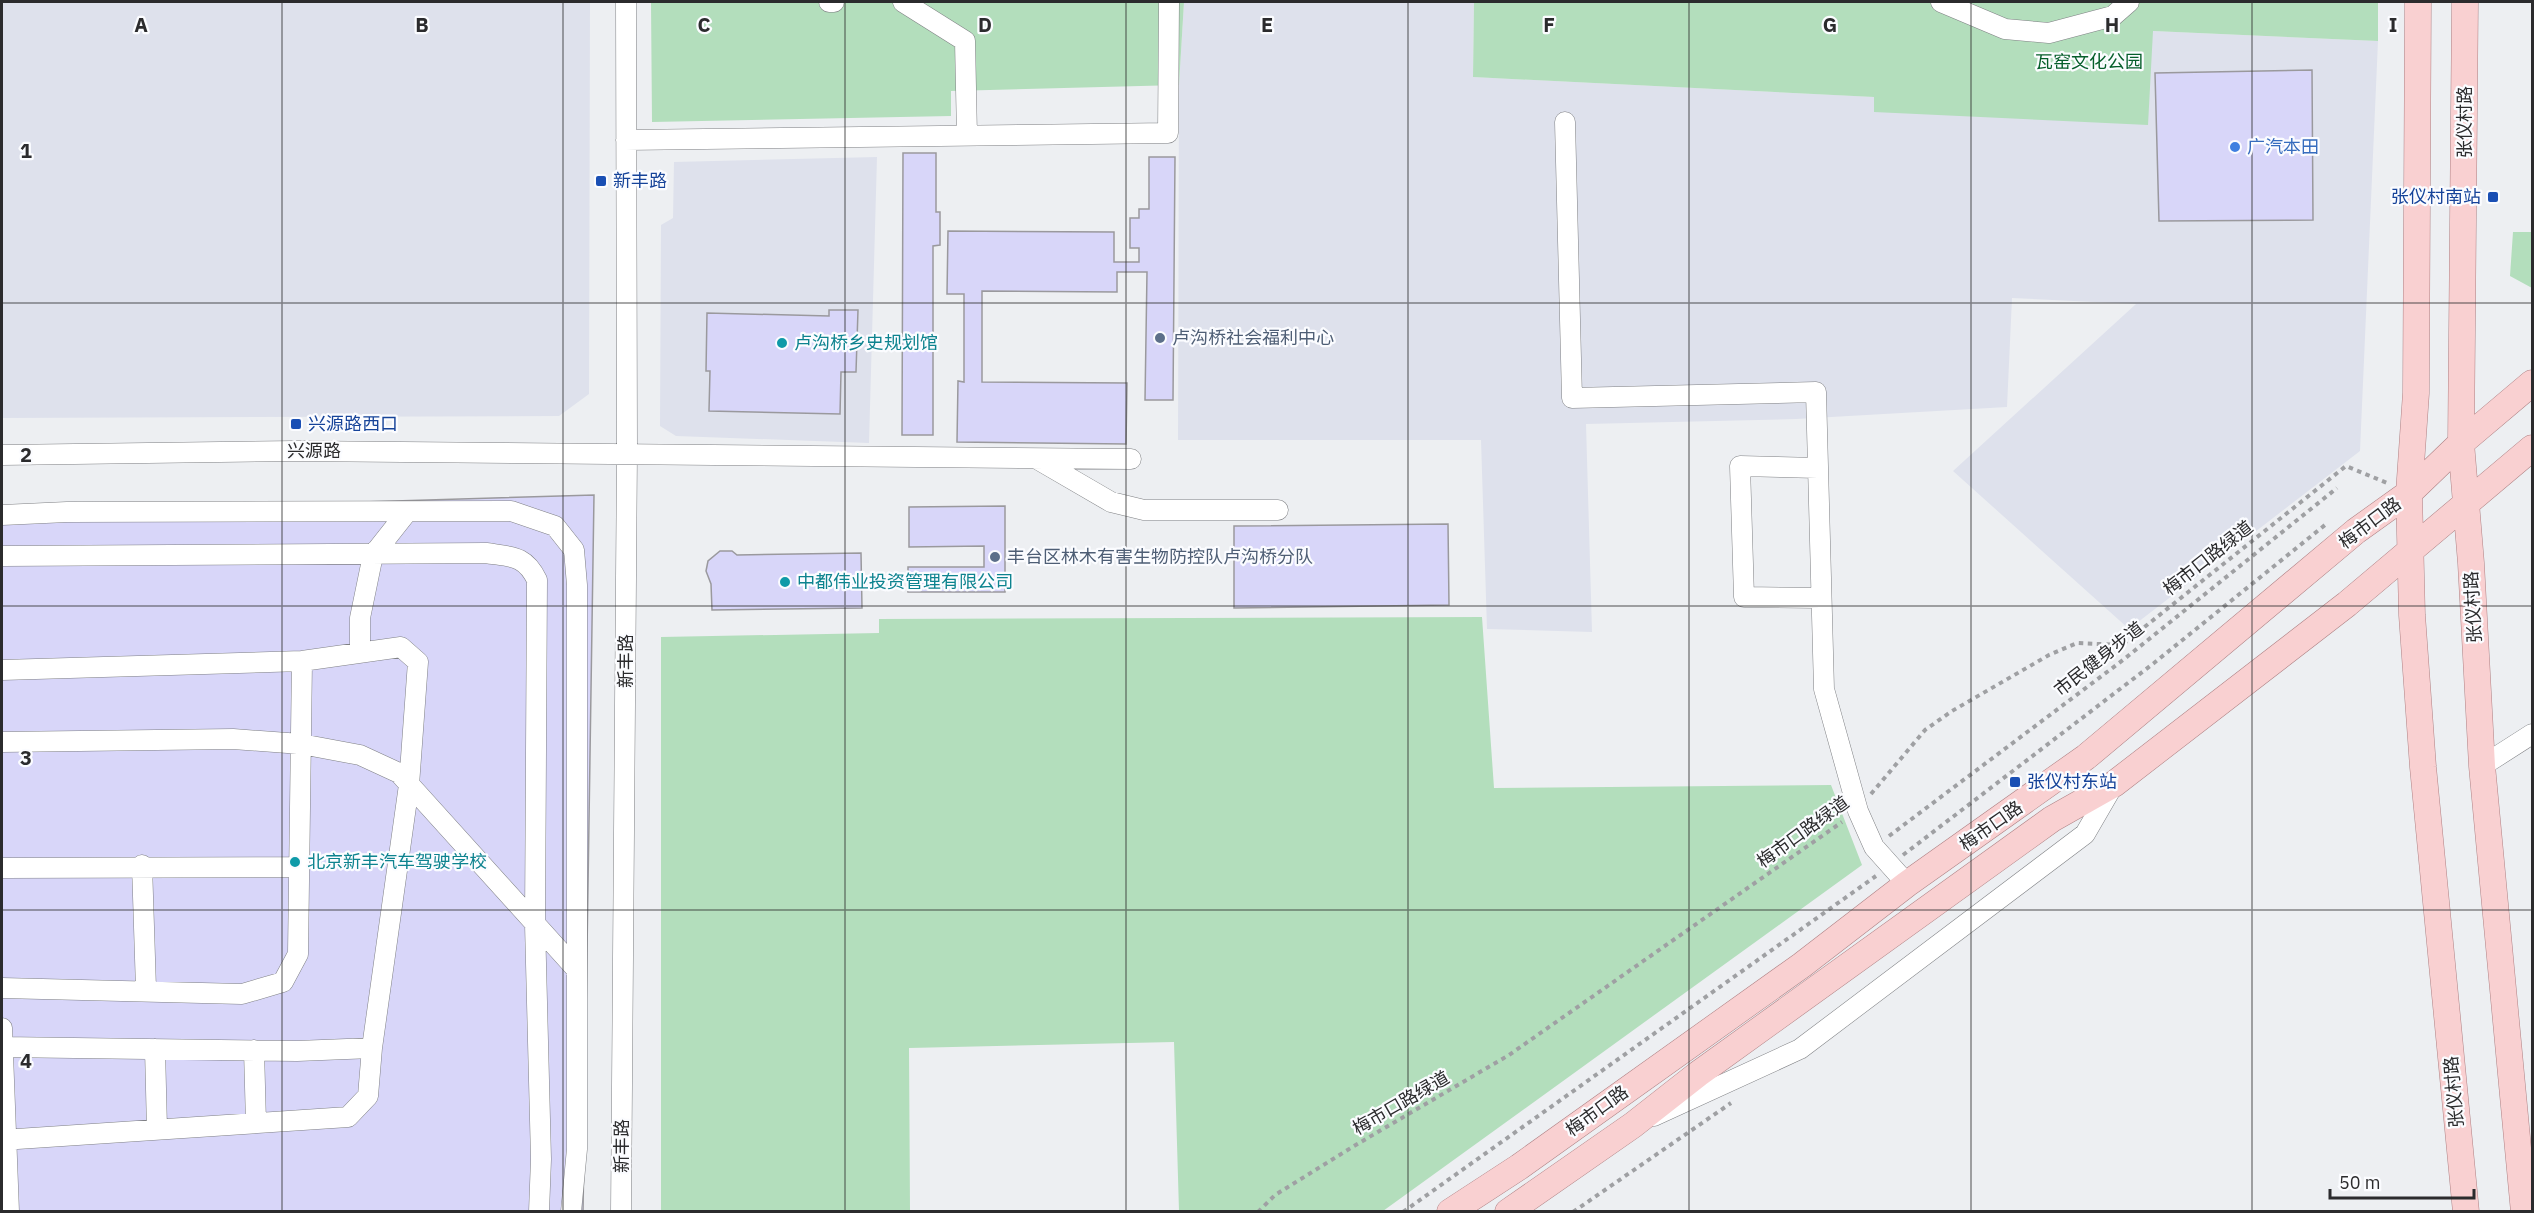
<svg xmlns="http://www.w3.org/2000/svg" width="2534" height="1213" font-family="'IBM Plex Sans','Noto Sans SC',sans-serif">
	<rect width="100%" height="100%" fill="#edeff2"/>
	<path fill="#dee1ec" d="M2 2H590L589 394 559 416 2 418Z
		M1184 2H1474L1473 77 1875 97 1874 112 2152 31 2378 41 2360 451 2129 629 1953 471 2136 304 2012 298 2007 407 1796 419 1586 424 1592 632 1487 629 1481 440H1178L1179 85Z
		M877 157 869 443 676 436 660 426 661 225 673 218 674 162Z"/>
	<path fill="#b3debc" d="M651 2H1184L1179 85 951 91V116L652 122Z
		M1474 2H2378V41L2153 31 2148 125 1874 112V97L1473 77Z
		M2513 232H2532V288L2510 276Z
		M1482 617 1494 788 1831 785 1862 865 1383 1211H1179L1174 1042 909 1048 910 1211H661V637L879 633V619Z"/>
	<path fill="#d8d6f9" stroke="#9a999d" stroke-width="1.5" d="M2312 70 2313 220 2159 221 2155 73Z
		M903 153H936V212H940V245L933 246V435H902Z
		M1149 157H1175L1173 400H1145L1147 272H1117V292L982 291V382L1127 383 1126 444 957 442 958 381 964 382V294H947L948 231 1114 232V262H1139V248H1130V218H1139V209H1149Z
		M829 310H858L856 372H841L840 414 709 411 710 371H706L707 313 829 316Z
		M594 495 583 1212H2V513Z
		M1005 506V592H908V567H984V546L909 547V507Z
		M1448 524 1449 605 1234 608V526Z
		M720 551H732L737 555 861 553 862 608 712 610 711 584 706 571 708 561Z"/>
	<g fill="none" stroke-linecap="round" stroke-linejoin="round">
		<g stroke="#7f8084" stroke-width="21">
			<path id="minor" d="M829 2H834
				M903 2 965 41 967 136
				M1941 2 2005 29 2049 33 2113 16 2129 2
				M1565 122 1572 398 1816 392 1824 689 1858 811 1874 847 1907 884
				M626 140 1168 133 1169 2
				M2 455 296 451 1131 459
				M1037 459 1111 502 1144 510H1278
				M1818 468 1740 466 1744 597 1821 598
				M2 515 67 512 511 511 555 526 574 550 577 585V1149L571 1212
				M2 556 486 553C512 557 525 555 537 580L535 924 541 1159 539 1212
				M360 653V618L373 555 407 512
				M2 670 302 661 401 647 418 662 409 785 372 1048 368 1096 348 1117 2 1140
				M2 742 233 739 301 744 360 755 399 773 577 970
				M2482 766 2532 734
				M142 865 146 989
				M2 868 299 867
				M2 988 242 994 283 982 298 954 302 661
				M2 1028 9 1212
				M2 1047 297 1051 372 1048
				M155 1049 157 1129
				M254 1050 256 1123
				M1654 1116 1800 1049 2085 834 2114 784
				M621 1212 627 452 626 2"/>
		</g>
		<g stroke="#ae8184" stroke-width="27">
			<path id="major" d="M2418 2 2416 393 2409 493 2412 615 2423 767 2466 1212
				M2465 2 2461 443 2471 563 2482 766 2524 1212
				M1450 1212 1519 1167 1802 965 1907 884 2086 757 2356 531 2409 493 2461 443 2532 383
				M1508 1212 1633 1125 1698 1074 2052 819 2114 784 2347 604 2532 448"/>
		</g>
		<path stroke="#9fa0a3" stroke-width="4" stroke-dasharray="4.5 4.5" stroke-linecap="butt" d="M1871 794 1925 730 1952 711 2049 655 2077 643 2122 645 2346 466 2387 483
			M1889 836 2123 660 2337 488
			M1903 855 2154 663 2325 525
			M1258 1212 1275 1195 1354 1146 1509 1055 1842 822
			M1403 1212 1876 876
			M1573 1212 1731 1103"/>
		<use href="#minor" stroke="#fff" stroke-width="20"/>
		<use href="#major" stroke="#f9d0d1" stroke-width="26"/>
	</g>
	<path fill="none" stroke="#2b2b2d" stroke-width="1.5" stroke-opacity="0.55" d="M282 2V1212M563 2V1212M845 2V1212M1126 2V1212M1408 2V1212M1689 2V1212M1971 2V1212M2252 2V1212M2 303H2532M2 606H2532M2 910H2532"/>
	<circle fill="#3f7fe0" stroke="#fbfcff" stroke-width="2" cx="2235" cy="147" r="6"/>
	<g fill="#1a4fb4" stroke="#fbfcff" stroke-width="2">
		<rect x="595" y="175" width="12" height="12" rx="3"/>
		<rect x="2487" y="191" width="12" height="12" rx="3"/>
		<rect x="290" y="418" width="12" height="12" rx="3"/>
		<rect x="2009" y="776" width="12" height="12" rx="3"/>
	</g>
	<g fill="#5c6f8a" stroke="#fbfcff" stroke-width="2">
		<circle cx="1160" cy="338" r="6"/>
		<circle cx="995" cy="557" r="6"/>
	</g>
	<g fill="#0f9aa8" stroke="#fbfcff" stroke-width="2">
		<circle cx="782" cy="343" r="6"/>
		<circle cx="785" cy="582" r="6"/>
		<circle cx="295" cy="862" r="6"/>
	</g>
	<g text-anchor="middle" stroke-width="4.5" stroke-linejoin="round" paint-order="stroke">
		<g font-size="18" fill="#065e2b" stroke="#fbfcff">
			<text x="2089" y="68">瓦窑文化公园</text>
		</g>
		<g font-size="18" fill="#2b2b2d" stroke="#fbfcff">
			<text transform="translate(2465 122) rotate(-90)" y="6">张仪村路</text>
			<text x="314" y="457">兴源路</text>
			<text transform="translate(2370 523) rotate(-37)" y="6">梅市口路</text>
			<text transform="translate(2208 558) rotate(-38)" y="6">梅市口路绿道</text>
			<text transform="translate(2473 607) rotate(-93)" y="6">张仪村路</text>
			<text transform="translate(2099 659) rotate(-38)" y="6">市民健身步道</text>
			<text transform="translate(626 661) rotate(-90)" y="6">新丰路</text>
			<text transform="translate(1991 826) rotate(-35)" y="6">梅市口路</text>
			<text transform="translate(1803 832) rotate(-36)" y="6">梅市口路绿道</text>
			<text transform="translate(2454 1092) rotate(-95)" y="6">张仪村路</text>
			<text transform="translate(1401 1103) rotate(-30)" y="6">梅市口路绿道</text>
			<text transform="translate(1597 1111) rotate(-36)" y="6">梅市口路</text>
			<text transform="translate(622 1146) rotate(-90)" y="6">新丰路</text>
		</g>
		<g font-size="18" fill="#366cbe" stroke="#fbfcff" text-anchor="start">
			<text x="2247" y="153">广汽本田</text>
		</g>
		<g font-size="18" fill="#164399" stroke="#fbfcff" text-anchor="start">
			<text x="613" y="187">新丰路</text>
			<text x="2481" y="203" text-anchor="end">张仪村南站</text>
			<text x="308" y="430">兴源路西口</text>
			<text x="2027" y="788">张仪村东站</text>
		</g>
		<g font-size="18" fill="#4e5e75" stroke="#fbfcff" text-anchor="start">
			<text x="1172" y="344">卢沟桥社会福利中心</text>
			<text x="1007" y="563">丰台区林木有害生物防控队卢沟桥分队</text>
		</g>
		<g font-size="18" fill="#0d838f" stroke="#fbfcff" text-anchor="start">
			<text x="794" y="349">卢沟桥乡史规划馆</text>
			<text x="797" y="588">中都伟业投资管理有限公司</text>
			<text x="307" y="868">北京新丰汽车驾驶学校</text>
		</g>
	</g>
	<g font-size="20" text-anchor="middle" font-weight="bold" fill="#2b2b2d" stroke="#fbfcff" stroke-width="4.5" stroke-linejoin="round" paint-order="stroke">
		<text x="141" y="32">A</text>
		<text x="422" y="32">B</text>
		<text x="704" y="32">C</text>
		<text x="985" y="32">D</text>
		<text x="1267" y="32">E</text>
		<text x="1549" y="32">F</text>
		<text x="1830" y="32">G</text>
		<text x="2112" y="32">H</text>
		<text x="2393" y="32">I</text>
		<text x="26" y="158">1</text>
		<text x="26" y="462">2</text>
		<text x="26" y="765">3</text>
		<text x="26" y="1068">4</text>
	</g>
	<rect width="2534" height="1213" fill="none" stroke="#2b2b2d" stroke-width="6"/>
	<path d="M2330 1189v9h144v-9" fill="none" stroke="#2b2b2d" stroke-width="3"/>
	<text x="2339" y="1189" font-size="18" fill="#2b2b2d" stroke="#fbfcff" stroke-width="4.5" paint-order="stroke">50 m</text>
</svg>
